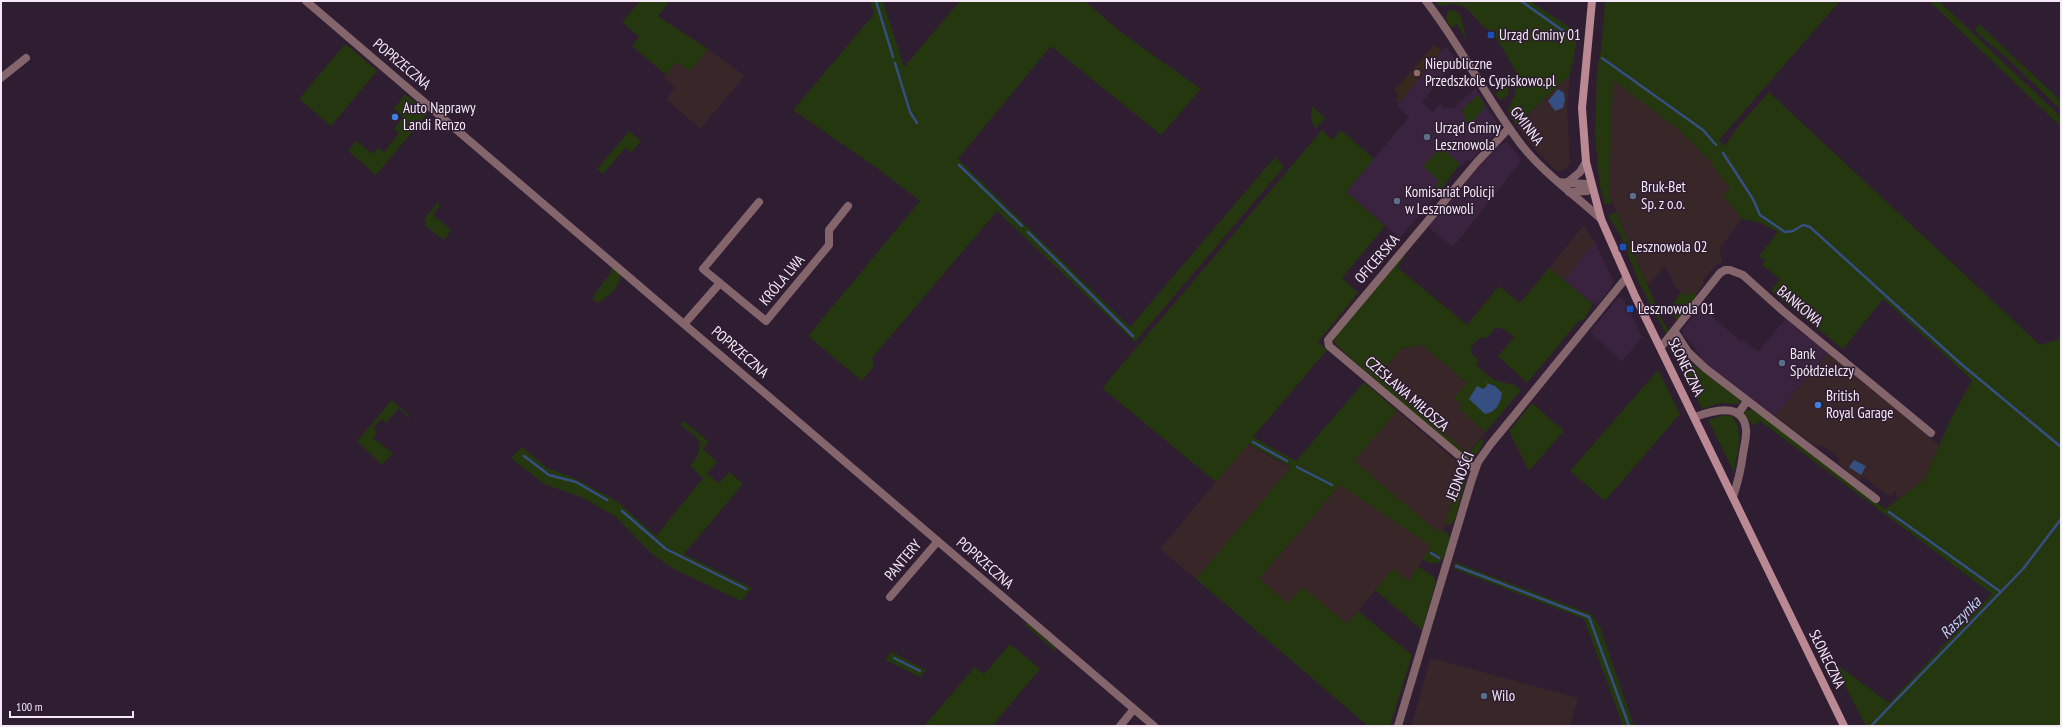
<svg xmlns="http://www.w3.org/2000/svg" width="2062" height="727" font-family="'PT Sans Narrow',sans-serif">
	<rect width="100%" height="100%" fill="#2f1d32"/>
	<path fill="#3a233e" d="M1446 46 1456 61 1422 102 1433 112 1440 104 1444 108H1454L1475 88 1498 124 1497 131 1471 161 1468 160 1460 167 1459 166 1447 180 1448 182 1400 238 1346 192 1409 117 1397 106Z
		M1507 142 1522 160 1453 247 1428 227 1497 145V147Z
		M1595 242 1613 280 1611 288 1596 306 1564 280Z
		M1622 297 1642 337 1622 362 1590 332 1618 298Z
		M1700 308H1702L1741 341 1743 339 1758 352 1786 318 1828 352 1775 416 1703 361 1697 351 1683 335 1682 330Z"/>
	<path fill="#392628" d="M708 49 745 76 700 129 666 99 675 88 664 78 676 62 690 71Z
		M1570 75 1567 108 1570 164 1563 171 1556 170 1532 146 1516 125Z
		M1613 79 1680 131 1707 158 1731 189 1724 195 1742 219 1720 248 1722 263 1715 266 1703 280 1705 283 1695 295 1691 292 1686 297 1676 288 1665 266 1648 286 1609 194Z
		M1584 225 1595 242 1564 280 1549 268Z
		M1422 345 1467 383 1460 410 1486 432 1468 454 1378 376 1402 348Z
		M1828 352 1939 445 1924 480 1899 499 1896 497V491H1893V495H1887L1863 477 1860 481 1838 463 1840 459 1822 445 1816 447 1775 416Z
		M1373 390 1463 467 1443 532 1431 546 1409 581 1393 569 1306 673 1259 579 1340 485Z
		M1247 444 1291 468 1196 579 1160 549Z
		M1431 658 1578 698 1570 726H1411Z"/>
	<path fill="#38281d" d="M1434 45 1442 51 1399 103 1396 100 1399 95 1394 91Z"/>
	<path fill="#25370f" d="M640 1H670L658 16 708 49 690 71 676 62 666 75 632 46 639 37 622 22Z
		M870 1H883L904 67 960 1H1085L1122 33 1201 89 1161 135 1051 46 958 159 1130 327 1275 157 1284 167 1135 342 997 211 872 358 874 366 862 381 808 336 920 201 881 171 793 110 874 14Z
		M1438 1H1530L1578 33 1570 75 1516 125 1508 111C1511 99 1519 94 1514 81L1518 75C1511 64 1494 29 1483 27 1468 10 1465 0 1441 6L1435 4Z
		M1605 1H1840L1719 140 1725 146 1736 129 1769 92 2040 345 2061 338V726H1866L1832 661 1889 703 1992 594 1760 421 1754 426 1744 414 1746 410H1754L1885 509 1924 480 1950 421 1972 380 1883 299 1843 349 1771 291 1780 279 1762 265 1765 261 1759 256 1778 232 1761 223 1742 219 1723 195 1730 189 1707 158 1680 131 1613 80 1609 194 1612 203 1605 205 1600 187 1595 135 1597 68 1601 51Z
		M1929 1H1939L2061 117V127Z
		M1454 10 1460 14 1467 40 1457 24 1451 28 1446 19 1448 11Z
		M1979 24 2061 101V110L2007 58 1978 34 1975 30Z
		M347 45 377 71 331 126 299 99 343 46Z
		M1507 86 1509 90 1507 96 1501 100 1494 94Z
		M405 94 428 113 376 175 348 151 356 141 373 154 378 148 384 152 399 133 394 129 403 117 394 109Z
		M1477 96H1480L1485 107 1471 124H1467L1462 109Z
		M1312 106 1325 118 1315 129 1311 119Z
		M1322 130 1332 140 1341 130 1374 159 1346 192 1385 226 1342 278 1358 293 1318 342 1327 350 1253 437 1296 461 1364 382 1397 411 1354 461 1434 529 1447 533 1450 538C1445 555 1443 572 1422 559L1431 546 1340 485 1259 579 1288 603 1302 587 1347 624 1358 611 1412 655 1390 726H1368L1196 579 1291 467 1248 444 1216 482 1102 388Z
		M629 131 641 141 631 153 625 148 603 174 597 169Z
		M1441 147 1460 164 1439 192 1435 187 1439 181 1423 166Z
		M439 201V207L433 215 451 230 444 240 424 225 427 222 424 219Z
		M1616 212 1655 303C1654 311 1665 323 1669 331L1668 335 1666 334 1640 285 1620 234 1608 216Z
		M1403 256 1405 257 1397 267 1467 325 1499 286 1520 303 1549 268 1593 304 1583 321 1580 319 1527 383 1498 356 1514 337 1504 329 1495 328 1486 339 1482 337 1478 339 1471 348 1472 354 1479 360 1476 365 1494 380 1514 385 1521 390 1486 432 1460 410 1461 404 1454 398 1467 383 1422 345 1402 348 1378 376 1468 454 1482 438 1484 443 1474 458 1463 457 1339 348 1333 340Z
		M613 267 621 275C618 289 610 296 597 303L592 298 609 275Z
		M1691 291 1697 296 1677 321C1667 310 1674 302 1681 292L1686 297Z
		M1673 349 1740 400 1738 404 1721 403 1702 409Z
		M1658 370 1680 414 1605 501 1570 471Z
		M392 400 410 416 409 418 399 408 386 423 381 419 373 428 377 432 373 438 393 453 382 465 357 441Z
		M1532 403 1564 431 1529 471 1509 431Z
		M1724 415 1732 416C1745 432 1737 452 1734 472L1708 420Z
		M684 421 709 442 703 449 717 462 707 474 719 483 729 472 743 484 684 554 752 588 741 601 672 568 651 553 615 516 581 497 544 484 511 458 522 447 547 468 577 479 618 502 656 536 703 478 690 466C706 446 702 438 680 426Z
		M1460 475 1464 477 1465 484 1455 519 1451 524 1445 525Z
		M1455 562 1591 614 1600 627 1634 726H1623L1584 619 1454 569Z
		M1418 566 1434 577 1436 582 1422 630 1375 590 1393 569 1409 581Z
		M1027 623 1056 648 1055 651 1025 625Z
		M1010 644 1040 669 992 726H924L975 667 984 674Z
		M891 652H892L926 670 920 677 885 660Z"/>
	<path fill="#354f82" d="M1558 89 1564 93 1565 100 1563 108 1555 111 1548 101Z
		M1487 383 1495 386 1502 393C1501 403 1495 413 1485 414L1469 399 1477 386 1483 389 1487 386Z
		M1854 460 1866 466 1861 475 1849 467Z"/>
	<g fill="none" stroke-linecap="round" stroke-linejoin="round">
		<path stroke="#354f82" stroke-width="2.5" d="M876 1 893 57
			M1521 1 1569 35
			M1602 58 1703 130 1716 145
			M895 63 910 112 917 123
			M1723 153 1753 199 1760 215 1785 232 1793 231 1803 225 1810 227 1960 363 2061 447
			M959 165 1022 226
			M1028 232 1133 336
			M1253 442 1287 461
			M524 456 549 475 576 482 607 500
			M1297 467 1332 485
			M622 511 666 549 746 589
			M1889 512 2001 592
			M1431 553 1439 558
			M1456 566 1589 617 1629 726
			M894 658 920 671
			M1871 726 2023 569 2061 519"/>
		<path stroke="#84656c" stroke-width="8" d="M306 1 1154 726
			M1426 1C1461 46 1486 98 1520 143 1543 173 1574 194 1601 219
			M1 78 26 58
			M1558 182 1586 184 1592 188 1587 191 1569 192
			M1568 182 1580 172 1586 162
			M759 202 703 269 766 321 829 245V230L848 206
			M685 323 720 283
			M1675 332 1688 352 1705 368 1876 499
			M1661 347 1720 273 1725 270H1730L1743 275 1783 311 1931 433
			M1738 414 1747 401
			M1695 417C1711 411 1743 401 1746 429 1747 437 1744 446 1743 454 1741 469 1738 482 1733 497
			M1475 469 1329 346 1328 340 1477 162 1509 128
			M890 597 938 541
			M1120 726 1134 709"/>
		<path stroke="#84656c" stroke-width="8" d="M1398 726 1471 482 1478 462 1490 445 1626 278"/>
		<path stroke="#ba8994" stroke-width="8" d="M1592 1 1582 108 1586 162 1601 219 1635 296 1844 726"/>
	</g>
	<g fill="#1a4fb4" stroke="#2f1d32" stroke-width="1.5">
		<rect x="1487" y="31" width="8" height="8" rx="2"/>
		<rect x="1619" y="243" width="8" height="8" rx="2"/>
		<rect x="1626" y="305" width="8" height="8" rx="2"/>
	</g>
	<circle fill="#8d6e63" stroke="#2f1d32" stroke-width="1.5" cx="1417" cy="73" r="4"/>
	<g fill="#3f7fe0" stroke="#2f1d32" stroke-width="1.5">
		<circle cx="395" cy="117" r="4"/>
		<circle cx="1818" cy="405" r="4"/>
	</g>
	<g fill="#5c6f8a" stroke="#2f1d32" stroke-width="1.5">
		<circle cx="1427" cy="137" r="4"/>
		<circle cx="1633" cy="196" r="4"/>
		<circle cx="1397" cy="201" r="4"/>
		<circle cx="1782" cy="363" r="4"/>
		<circle cx="1484" cy="696" r="4"/>
	</g>
	<g text-anchor="middle" stroke-width="3" stroke-linejoin="round" paint-order="stroke">
		<g font-size="15" fill="#f4e8f6" stroke="#2f1d32" text-anchor="start">
			<text x="1499" y="40">Urząd Gminy 01</text>
			<text x="1425" y="69">Niepubliczne<tspan x="1425" dy="17">Przedszkole Cypiskowo.pl</tspan></text>
			<text x="403" y="113">Auto Naprawy<tspan x="403" dy="17">Landi Renzo</tspan></text>
			<text x="1435" y="133">Urząd Gminy<tspan x="1435" dy="17">Lesznowola</tspan></text>
			<text x="1641" y="192">Bruk-Bet<tspan x="1641" dy="17">Sp. z o.o.</tspan></text>
			<text x="1405" y="197">Komisariat Policji<tspan x="1405" dy="17">w Lesznowoli</tspan></text>
			<text x="1631" y="252">Lesznowola 02</text>
			<text x="1638" y="314">Lesznowola 01</text>
			<text x="1790" y="359">Bank<tspan x="1790" dy="17">Spółdzielczy</tspan></text>
			<text x="1826" y="401">British<tspan x="1826" dy="17">Royal Garage</tspan></text>
			<text x="1492" y="701">Wilo</text>
		</g>
		<g font-size="15" fill="#f4e8f6" stroke="#2f1d32">
			<text transform="translate(402 64) rotate(40)" y="5">POPRZECZNA</text>
			<text transform="translate(1527 126) rotate(53)" y="5">GMINNA</text>
			<text transform="translate(1377 259) rotate(-49)" y="5">OFICERSKA</text>
			<text transform="translate(782 280) rotate(-50)" y="5">KRÓLA LWA</text>
			<text transform="translate(1800 306) rotate(40)" y="5">BANKOWA</text>
			<text transform="translate(740 352) rotate(41)" y="5">POPRZECZNA</text>
			<text transform="translate(1686 367) rotate(64)" y="5">SŁONECZNA</text>
			<text transform="translate(1407 394) rotate(41)" y="5">CZESŁAWA MIŁOSZA</text>
			<text transform="translate(1460 476) rotate(-68)" y="5">JEDNOŚCI</text>
			<text transform="translate(903 560) rotate(-50)" y="5">PANTERY</text>
			<text transform="translate(985 563) rotate(41)" y="5">POPRZECZNA</text>
			<text transform="translate(1827 659) rotate(64)" y="5">SŁONECZNA</text>
		</g>
		<g font-size="16" font-style="italic" fill="#c0d2f1" stroke="#2f1d32">
			<text transform="translate(1960 617) rotate(-46)" y="6">Raszynka</text>
		</g>
	</g>
	<rect width="2062" height="727" fill="none" stroke="#f4e8f6" stroke-width="4"/>
	<path d="M10 711v6h123v-6" fill="none" stroke="#f4e8f6" stroke-width="2"/>
	<text x="16" y="711" font-size="12" fill="#f4e8f6" stroke="#2f1d32" stroke-width="3" paint-order="stroke">100 m</text>
</svg>
